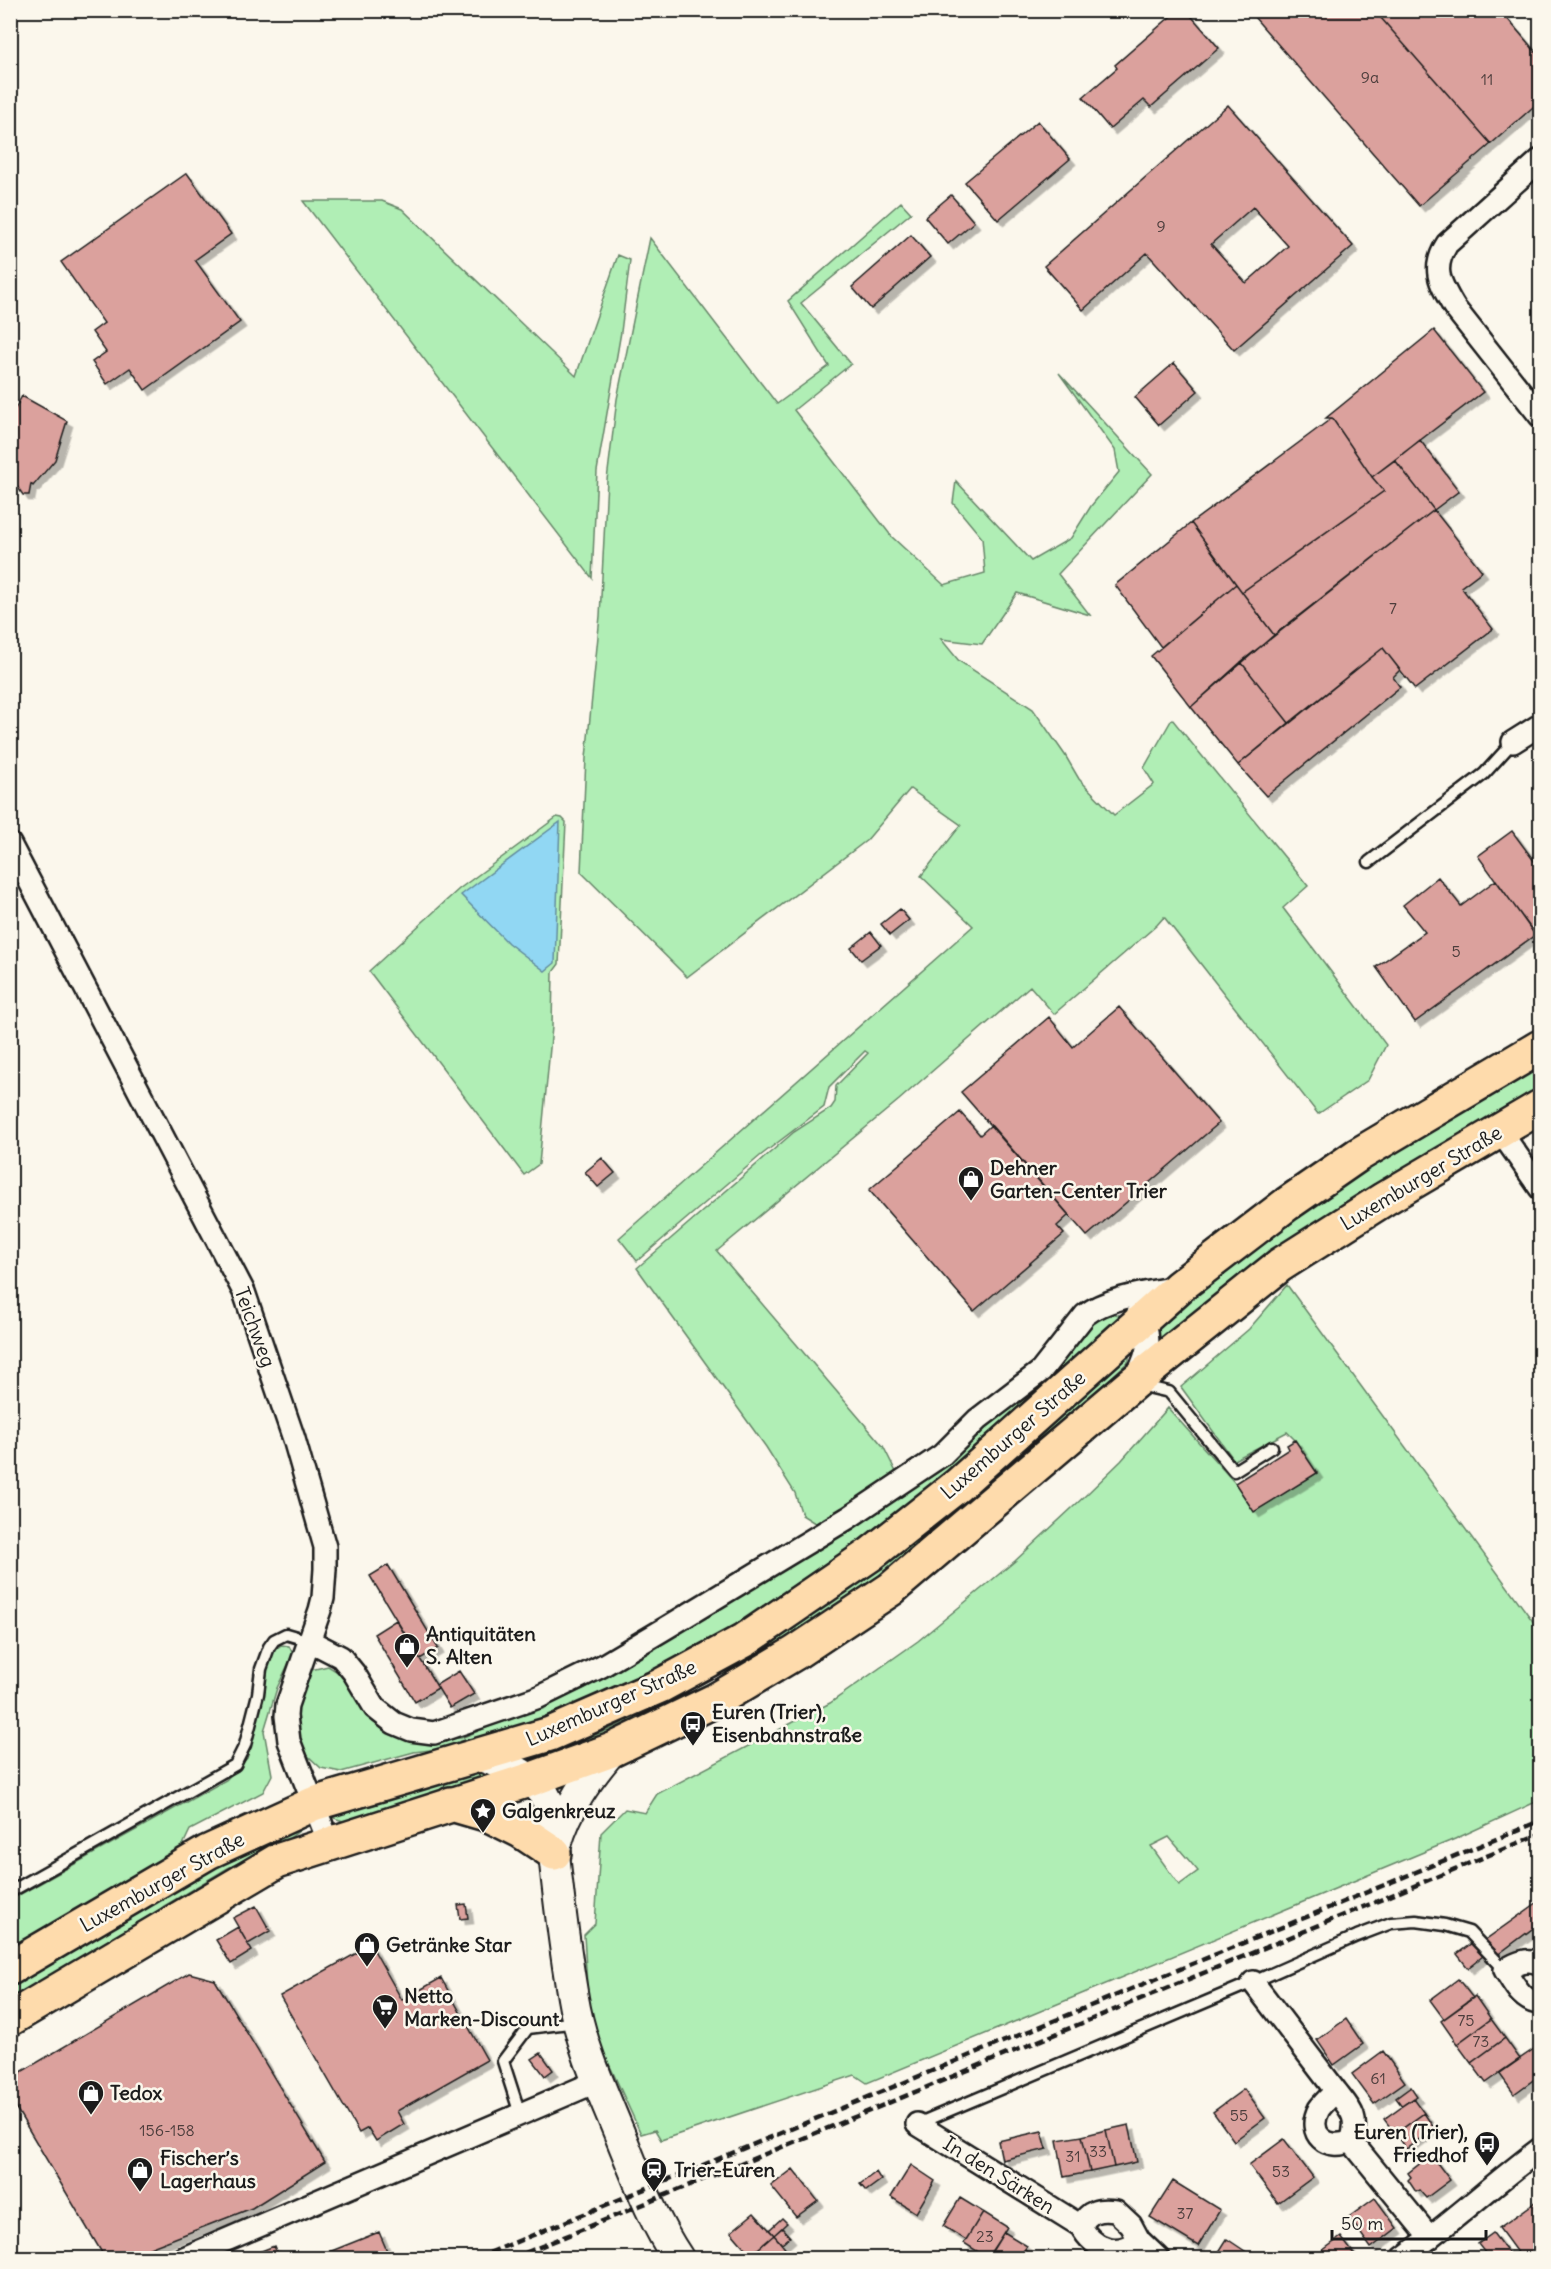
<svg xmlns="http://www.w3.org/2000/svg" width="1551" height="2269" font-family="Delius,sans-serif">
	<defs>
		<filter id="shadow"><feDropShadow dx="5.5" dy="5.5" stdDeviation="0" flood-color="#0004"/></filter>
	</defs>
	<rect width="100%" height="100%" fill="#fbf7ec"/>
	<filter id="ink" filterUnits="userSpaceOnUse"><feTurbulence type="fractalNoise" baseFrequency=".0167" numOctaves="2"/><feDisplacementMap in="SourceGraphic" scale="12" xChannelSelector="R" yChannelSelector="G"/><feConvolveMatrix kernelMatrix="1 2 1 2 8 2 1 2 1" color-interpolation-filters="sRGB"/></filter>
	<g filter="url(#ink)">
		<path fill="#b0eeb5" stroke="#668568" stroke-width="1.5" fill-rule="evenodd" d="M303 201H382L402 209 576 376 618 255 630 260 621 332 597 471 592 578Z
			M901 202 911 213 801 303 851 364 794 410 892 537 944 585 985 573 982 538 953 503 956 481 1031 561 1071 538 1091 506 1119 472 1115 450 1059 373 1152 474 1058 574 1090 615 1017 593 982 644 941 639 959 661 1033 709 1065 755 1079 779 1114 815 1154 784 1144 768 1172 719 1308 886 1283 908 1386 1045 1368 1080 1318 1114 1164 917 1157 925 1054 1014 1030 986 899 1100 717 1251 883 1446 897 1474 818 1525 802 1515 795 1493 766 1447 637 1268 794 1132 831 1108 835 1102 836 1086 868 1053 865 1051 829 1087 824 1107 760 1156 637 1261 619 1238 973 926 921 876 961 825 910 789 867 840 687 977 581 872 586 758 600 616 607 480 617 399 650 238 777 404 829 366 788 301Z
			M557 817 562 818 566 822 559 964 553 972 552 1027 539 1164 524 1175 369 971 459 889Z
			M1540 1062V1092L1155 1353 1158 1325 1272 1229 1323 1194Z
			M1287 1285 1540 1631V1800L1455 1839 867 2083 855 2075 661 2140 655 2130 641 2134 589 2020 584 1935 595 1924 601 1833 625 1809 645 1813 657 1794 830 1703 918 1641 1015 1561 1086 1495 1121 1461 1168 1408 1235 1483 1254 1511 1317 1473 1295 1440 1287 1432 1234 1460 1181 1387 1249 1329ZM1169 1837 1198 1871 1179 1885 1151 1846Z
			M1108 1312 1119 1315 1126 1320 995 1437 768 1614 610 1696 472 1745 414 1752 341 1772 321 1768 306 1754 299 1734 296 1709 301 1680 311 1670 328 1666 341 1674 373 1722 397 1735 420 1741 461 1738 583 1689 821 1547 940 1471 974 1436 1044 1378 1092 1323Z
			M1125 1355H1129V1361L906 1567 718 1689 565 1757 562 1749 655 1710 715 1680 758 1651Z
			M281 1645 289 1646 293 1654 277 1688 264 1731 272 1775 263 1792 190 1830 182 1847 144 1880 11 1956 10 1900 226 1780 247 1758 256 1727 268 1656Z
			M477 1768 498 1773 359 1819 343 1821 331 1817 332 1811Z
			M304 1824 303 1828 284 1842 228 1868 164 1906 127 1937 11 2006 10 1981 172 1886Z"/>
		<path fill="#91d7f3" stroke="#628c9d" stroke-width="1.5" d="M560 822 555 963 545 971 508 943 461 895Z"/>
		<path fill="#dba19d" stroke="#1c1c1c" stroke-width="1.5" fill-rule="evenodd" filter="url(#shadow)" d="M1178 10H1186L1219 48 1151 107 1144 100 1110 129 1083 97 1117 68 1115 65Z
			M1248 10H1374L1491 144 1419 206Z
			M1374 10H1500L1540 57V101L1491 144Z
			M1228 105 1353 246 1234 350 1147 253 1083 310 1044 266ZM1253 207 1288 246 1246 283 1211 244Z
			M1038 121 1070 159 998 220 965 182Z
			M187 173 231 234 195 260 240 322 145 390 130 368 107 384 92 362 106 352 92 332 104 323 61 262Z
			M951 195 974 222 948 244 925 217Z
			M911 235 930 257 871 309 852 287Z
			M1434 330 1483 392 1372 477 1332 418H1326Z
			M1174 363 1198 391 1159 425 1135 397Z
			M22 396 67 421 55 460 33 486 31 484 29 495H23L10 476V418Z
			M1332 418 1372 477 1384 491 1242 592 1191 523Z
			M1420 440 1459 491 1434 510 1395 460Z
			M1395 460 1434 510 1274 635 1242 592 1384 491 1372 477Z
			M1434 510 1482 571 1461 587 1493 629 1415 689 1383 648 1289 723 1241 662Z
			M1191 523 1236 584 1161 647 1115 585Z
			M1236 584 1274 635 1191 707 1151 656Z
			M1383 648 1400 670 1393 677 1400 687 1266 796 1238 765Z
			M1241 662 1289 723 1238 765 1191 707Z
			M1512 831 1540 869V941L1478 856Z
			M1438 877 1461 906 1496 880 1535 935 1415 1022 1376 967 1425 932 1403 905Z
			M900 909 909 920 890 935 881 924Z
			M871 932 881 945 861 960 851 948Z
			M1119 1007 1219 1123 1087 1236 961 1092 1049 1017 1073 1047Z
			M960 1112 980 1135 991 1125 1069 1215 1057 1226 1064 1234 974 1311 869 1190Z
			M602 1158 615 1173 598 1187 585 1172Z
			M1295 1440 1317 1473 1254 1512 1235 1483 1289 1449 1287 1445Z
			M388 1565 438 1648 420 1659 370 1576Z
			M396 1620 438 1688 415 1702 374 1634Z
			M459 1671 474 1694 450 1708 436 1685Z
			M1538 1902 1540 1906V1923L1496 1956 1485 1940Z
			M466 1904 468 1918 460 1919 458 1905Z
			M256 1906 270 1931 248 1944 233 1918Z
			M238 1927 252 1951 231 1964 216 1940Z
			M1472 1943 1483 1956 1468 1968 1457 1954Z
			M371 1945 402 2000 441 1978 487 2060 397 2111 404 2124 376 2141 368 2128 359 2133 280 1996Z
			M189 1973 215 1980 325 2162 252 2208 124 2258H105L10 2098V2088L21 2072Z
			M1458 1979 1473 1998 1444 2019 1430 2000Z
			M1475 1996 1491 2019 1457 2044 1441 2021Z
			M1346 2019 1363 2044 1334 2065 1317 2040Z
			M1491 2019 1505 2038 1471 2063 1457 2044Z
			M1505 2038 1520 2059 1486 2083 1471 2063Z
			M1534 2049 1540 2058V2075L1514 2094 1499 2073Z
			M1383 2051 1405 2082 1374 2104 1352 2074Z
			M541 2053 553 2070 545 2076 532 2059Z
			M1411 2087 1417 2096 1402 2106 1396 2098Z
			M1244 2089 1265 2118 1234 2141 1213 2112Z
			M1413 2098 1424 2113 1395 2134 1384 2119Z
			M1424 2113 1434 2128 1406 2149 1395 2134Z
			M1129 2125 1137 2162 1114 2167 1106 2130Z
			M1106 2130 1114 2167 1090 2172 1082 2136Z
			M1042 2131 1047 2149 1002 2160 998 2141Z
			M1082 2136 1090 2172 1064 2177 1057 2140Z
			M1284 2139 1313 2177 1278 2203 1249 2165Z
			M1431 2155 1450 2180 1426 2198 1419 2190 1416 2192 1408 2180 1411 2177 1408 2173Z
			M911 2165 935 2181 916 2213 891 2197Z
			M793 2169 818 2201 796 2217 771 2186Z
			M876 2172 881 2180 866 2191 860 2184Z
			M1173 2181 1220 2210 1198 2246 1150 2217Z
			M960 2198 983 2212 966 2240 943 2226Z
			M1375 2198 1397 2228 1371 2248 1349 2217Z
			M1537 2201 1540 2205V2254L1534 2258H1521L1499 2228Z
			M983 2212 1007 2227 988 2258 964 2243Z
			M754 2213 774 2235 751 2255 731 2232Z
			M782 2218 787 2223 774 2235 769 2230Z
			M782 2228 790 2237 782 2244 774 2235Z
			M379 2232 390 2258H314Z
			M1004 2232 1027 2246 1019 2258H987Z
			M1493 2233 1512 2258H1489L1478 2244Z
			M774 2235 793 2258H754L751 2255Z
			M1341 2237 1357 2258H1317L1315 2256Z
			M1227 2239 1251 2255 1248 2258H1215Z
			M274 2246 279 2258H244Z
			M1024 2250 1039 2258H1019Z"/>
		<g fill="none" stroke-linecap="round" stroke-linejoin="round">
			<g stroke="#1c1c1c" stroke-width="15">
				<path id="lane" d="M1369 862 1484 774 1513 742
					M1139 1385 1169 1392 1234 1471 1272 1447
					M10 1892 235 1765 245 1745 258 1694 261 1669 269 1647 274 1640 286 1634 310 1641
					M520 2114 503 2061 528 2028 577 2022
					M917 2124 1253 1982 1357 1936 1391 1923 1416 1921 1445 1925 1469 1932 1505 1970"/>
			</g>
			<g stroke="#1c1c1c" stroke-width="26">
				<path id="street" d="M1540 160 1447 244C1431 269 1440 283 1454 307L1540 416
					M1513 742 1540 725
					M10 844 244 1292 294 1439 325 1547V1569L323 1598 320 1610 287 1705 286 1716 289 1741 329 1843
					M1500 1131 1540 1188
					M1137 1375C1148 1354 1154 1333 1138 1312
					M310 1641 341 1657 354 1673 375 1708 394 1723 411 1730 434 1733 539 1697 602 1666 666 1628 848 1518 942 1455 978 1419 1041 1371 1085 1315C1106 1298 1150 1292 1177 1287
					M1540 1964C1528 1957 1516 1963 1505 1970 1514 1984 1522 2002 1540 2003
					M1253 1982 1336 2091C1331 2096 1323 2103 1319 2109 1306 2134 1327 2152 1351 2141L1430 2238
					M1336 2091C1350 2109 1360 2117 1351 2141
					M917 2124 1081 2226C1093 2249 1117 2258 1139 2240L1158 2258
					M1081 2226C1089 2210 1099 2209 1116 2211L1131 2225 1139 2240
					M184 2258 598 2081
					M1403 2258C1450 2224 1493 2184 1540 2149"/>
			</g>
			<g stroke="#1c1c1c" stroke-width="34">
				<path id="secondary" d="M480 1756C502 1763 532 1775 545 1796 555 1813 552 1835 554 1854 559 1901 565 1951 573 1998 581 2046 602 2091 620 2135 637 2177 653 2221 678 2258
					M556 1845C567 1807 587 1779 612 1750"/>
			</g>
			<g stroke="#1c1c1c" stroke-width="38">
				<path id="primary" d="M451 1804 489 1815 521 1831 554 1853
					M10 1968 208 1852 313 1804 550 1734 660 1686 745 1640 871 1554 958 1485 1180 1286 1287 1204 1358 1155 1540 1047
					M10 2019 277 1861 529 1780 612 1750 716 1700 795 1653 891 1589 1133 1383 1280 1265 1384 1199 1540 1107"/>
			</g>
			<use href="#lane" stroke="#fbf7ec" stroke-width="10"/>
			<use href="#street" stroke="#fbf7ec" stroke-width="21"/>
			<use href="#secondary" stroke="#fbf7ec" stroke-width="30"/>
			<use href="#primary" stroke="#fedbac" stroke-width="33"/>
			<path stroke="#1c1c1c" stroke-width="4.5" stroke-dasharray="9 4.5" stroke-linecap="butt" d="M477 2258 1540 1821
				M513 2258 1540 1834"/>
		</g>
	</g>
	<defs>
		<g id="shop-pin" transform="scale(1.35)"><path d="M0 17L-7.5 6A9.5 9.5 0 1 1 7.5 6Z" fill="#1c1c1c" stroke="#fbf7ec"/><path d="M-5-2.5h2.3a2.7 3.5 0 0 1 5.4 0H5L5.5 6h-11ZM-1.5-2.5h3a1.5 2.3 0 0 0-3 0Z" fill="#fff"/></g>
		<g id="bus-pin" transform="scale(1.35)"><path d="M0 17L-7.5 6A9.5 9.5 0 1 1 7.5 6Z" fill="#1c1c1c" stroke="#fbf7ec"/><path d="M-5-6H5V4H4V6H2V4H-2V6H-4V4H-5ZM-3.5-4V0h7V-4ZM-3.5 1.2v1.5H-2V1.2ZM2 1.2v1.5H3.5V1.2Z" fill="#fff"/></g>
		<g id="sight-pin" transform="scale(1.35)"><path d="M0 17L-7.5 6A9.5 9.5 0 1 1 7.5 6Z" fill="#1c1c1c" stroke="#fbf7ec"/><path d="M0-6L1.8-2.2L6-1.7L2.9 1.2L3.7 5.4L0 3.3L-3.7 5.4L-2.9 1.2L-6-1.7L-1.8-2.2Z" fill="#fff"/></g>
		<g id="supermarket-pin" transform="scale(1.35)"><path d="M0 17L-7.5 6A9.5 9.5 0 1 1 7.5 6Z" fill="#1c1c1c" stroke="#fbf7ec"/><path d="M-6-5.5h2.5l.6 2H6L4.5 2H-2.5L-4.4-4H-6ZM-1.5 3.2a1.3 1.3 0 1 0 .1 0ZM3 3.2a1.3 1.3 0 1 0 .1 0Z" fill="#fff"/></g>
		<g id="station-pin" transform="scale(1.35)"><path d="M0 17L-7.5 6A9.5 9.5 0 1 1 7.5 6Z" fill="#1c1c1c" stroke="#fbf7ec"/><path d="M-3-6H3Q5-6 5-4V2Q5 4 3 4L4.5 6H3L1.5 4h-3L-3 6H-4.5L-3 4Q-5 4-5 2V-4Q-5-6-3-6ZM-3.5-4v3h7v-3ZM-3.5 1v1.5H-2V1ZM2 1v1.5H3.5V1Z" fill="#fff"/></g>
	</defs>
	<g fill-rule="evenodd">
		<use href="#shop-pin" x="971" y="1179"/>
		<use href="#shop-pin" x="407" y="1646"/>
		<use href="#bus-pin" x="693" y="1724"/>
		<use href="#sight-pin" x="483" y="1811"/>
		<use href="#shop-pin" x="367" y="1945"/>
		<use href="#supermarket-pin" x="385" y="2007"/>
		<use href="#shop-pin" x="91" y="2093"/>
		<use href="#bus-pin" x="1487" y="2144"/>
		<use href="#shop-pin" x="140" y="2170"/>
		<use href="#station-pin" x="654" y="2170"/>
	</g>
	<g text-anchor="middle" stroke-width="5" stroke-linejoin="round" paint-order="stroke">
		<g font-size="16" fill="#4c3d3c">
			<text x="1370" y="83">9a</text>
			<text x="1487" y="85">11</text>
			<text x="1161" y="232">9</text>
			<text x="1393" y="614">7</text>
			<text x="1456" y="957">5</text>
			<text x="1466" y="2026">75</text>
			<text x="1481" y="2047">73</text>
			<text x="1378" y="2084">61</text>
			<text x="1239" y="2121">55</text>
			<text x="167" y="2136">156-158</text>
			<text x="1098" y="2157">33</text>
			<text x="1073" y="2162">31</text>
			<text x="1281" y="2177">53</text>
			<text x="1185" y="2219">37</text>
			<text x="985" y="2242">23</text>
		</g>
		<g font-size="20" font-weight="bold" fill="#1c1c1c" stroke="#fbf7ec" text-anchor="start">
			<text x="990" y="1175">Dehner<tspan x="990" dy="23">Garten-Center Trier</tspan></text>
			<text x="426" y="1641">Antiquitäten<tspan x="426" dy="23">S. Alten</tspan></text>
			<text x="712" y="1719">Euren (Trier),<tspan x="712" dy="23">Eisenbahnstraße</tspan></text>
			<text x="502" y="1818">Galgenkreuz</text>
			<text x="386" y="1952">Getränke Star</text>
			<text x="404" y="2003">Netto<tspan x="404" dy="23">Marken-Discount</tspan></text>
			<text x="110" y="2100">Tedox</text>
			<text x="1468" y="2139" text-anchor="end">Euren (Trier),<tspan x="1468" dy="23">Friedhof</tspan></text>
			<text x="160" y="2165">Fischer’s<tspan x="160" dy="23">Lagerhaus</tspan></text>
			<text x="674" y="2177">Trier-Euren</text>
		</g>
		<g font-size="20" fill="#1c1c1c" stroke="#fbf7ec">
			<text transform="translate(1421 1178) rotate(-31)" y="7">Luxemburger Straße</text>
			<text transform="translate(255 1327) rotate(70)" y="7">Teichweg</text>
			<text transform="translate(1013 1435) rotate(-41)" y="7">Luxemburger Straße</text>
			<text transform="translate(611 1703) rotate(-24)" y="7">Luxemburger Straße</text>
			<text transform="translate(162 1882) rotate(-29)" y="7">Luxemburger Straße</text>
			<text transform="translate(999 2175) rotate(32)" y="7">In den Särken</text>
		</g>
	</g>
	<rect width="1551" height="2269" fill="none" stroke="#fbf7ec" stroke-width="36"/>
	<rect x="18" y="18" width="1515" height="2233" fill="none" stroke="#1c1c1c" stroke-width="2" filter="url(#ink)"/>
	<path d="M1332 2230v9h154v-9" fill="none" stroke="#1c1c1c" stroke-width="3"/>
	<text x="1341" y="2230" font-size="18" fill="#1c1c1c" stroke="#fbf7ec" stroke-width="4.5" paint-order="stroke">50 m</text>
</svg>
